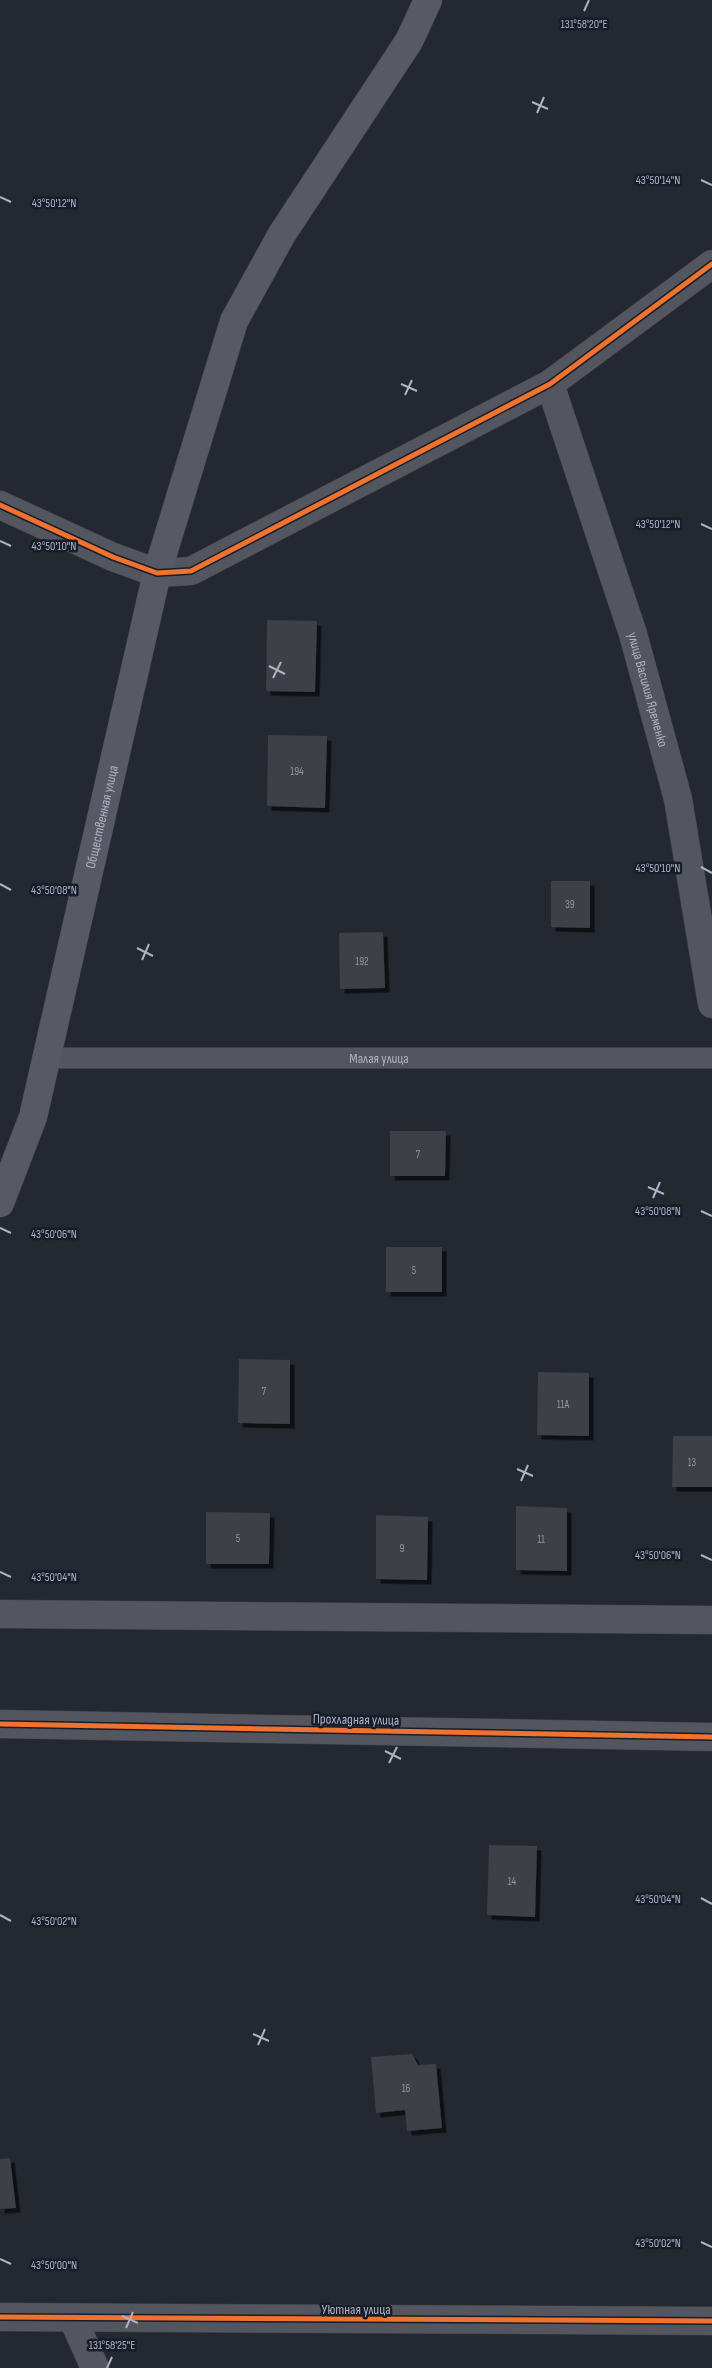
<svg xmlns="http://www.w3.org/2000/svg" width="712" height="2368" font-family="'Sofia Sans Condensed',sans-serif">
	<defs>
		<filter id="shadow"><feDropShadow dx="4.5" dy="4.5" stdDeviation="0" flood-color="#0009"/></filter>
	</defs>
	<rect width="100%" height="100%" fill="#242830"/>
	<path fill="#3c3f47" filter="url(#shadow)" d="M267 620 317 621 315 692 266 691Z
		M268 735 327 736 325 808 267 806Z
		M551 881H590V928L551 927Z
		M383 932 385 988 340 989 339 933Z
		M390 1131H446L445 1176H390Z
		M386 1247H442V1292H386Z
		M239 1359 290 1360V1424L238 1423Z
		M538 1372 589 1373V1436L537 1435Z
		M673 1436H712V1487H672Z
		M516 1506 567 1508V1571L516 1570Z
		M206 1512 270 1513 269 1564H206Z
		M376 1515 428 1517 427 1580 376 1579Z
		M489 1845 537 1846 535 1917 487 1915Z
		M412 2054 418 2065 436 2064 442 2128 407 2131 405 2110 376 2113 371 2057Z
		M10 2158 16 2208 0 2209V2159Z"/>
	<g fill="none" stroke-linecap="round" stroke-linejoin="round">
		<g stroke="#404249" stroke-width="22">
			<g id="service">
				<path id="s1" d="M45 1058H712"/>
			</g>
		</g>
		<g stroke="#404249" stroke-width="29">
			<g id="minor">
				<path id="s2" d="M550 384 633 634 678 799 712 1004"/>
				<path d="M0 505 113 557 157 573 191 571 550 384 712 264"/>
				<path d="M0 1614 712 1620"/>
				<path d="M0 1724 712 1737"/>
				<path d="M0 2317 712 2321"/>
				<path d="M73 2319 95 2368"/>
			</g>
		</g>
		<g stroke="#404249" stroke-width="29">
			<g id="secondary">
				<path id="s3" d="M0 1203 33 1117 157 573 234 321 282 234 409 41 428 0"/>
			</g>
		</g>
		<use href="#service" stroke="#53565f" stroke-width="20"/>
		<use href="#minor" stroke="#53565f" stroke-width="28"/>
		<use href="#secondary" stroke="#575a64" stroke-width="28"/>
		<g stroke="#181d2a" stroke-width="8">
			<path id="cycleway" d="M0 505 113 557 157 573 191 571 550 384 712 264
				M0 1724 712 1737
				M0 2317 712 2321"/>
		</g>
		<use href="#cycleway" stroke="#ef722f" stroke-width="5"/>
	</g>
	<path fill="none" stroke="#acb2c3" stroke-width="2" d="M584 11 589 0M532 102 548 109M537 113 544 97M701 180 712 185M0 197 11 202M401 384 417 391M405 395 412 380M701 524 712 529M0 541 11 546M269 666 285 674M273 678 281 662M701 867 712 873M0 884 11 890M137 948 153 956M142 960 149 944M648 1187 664 1194M653 1198 660 1182M701 1211 712 1216M0 1228 11 1233M517 1469 533 1476M521 1481 528 1465M701 1555 712 1560M0 1572 11 1577M385 1751 401 1759M389 1763 397 1747M701 1898 712 1904M0 1915 11 1921M253 2034 269 2041M258 2045 265 2029M701 2242 712 2247M0 2259 11 2264M122 2316 138 2323M126 2328 133 2312M107 2368 112 2357"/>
	<g text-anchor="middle" stroke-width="5" stroke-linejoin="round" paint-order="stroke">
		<g font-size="11" fill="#9095a4">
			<text x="297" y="775">194</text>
			<text x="570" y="908">39</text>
			<text x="362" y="965">192</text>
			<text x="418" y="1158">7</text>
			<text x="414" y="1274">5</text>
			<text x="264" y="1395">7</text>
			<text x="563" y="1408">11А</text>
			<text x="692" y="1466">13</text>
			<text x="238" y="1542">5</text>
			<text x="541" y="1543">11</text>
			<text x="402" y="1552">9</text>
			<text x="512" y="1885">14</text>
			<text x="406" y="2092">16</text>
		</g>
		<g font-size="14" fill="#acb2c3" stroke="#181d2a">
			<text dy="5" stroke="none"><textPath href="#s2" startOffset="321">улица Василия Яременко</textPath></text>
			<text dy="5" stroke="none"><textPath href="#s3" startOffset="400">Общественная улица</textPath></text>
			<text dy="5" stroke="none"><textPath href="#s1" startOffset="334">Малая улица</textPath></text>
			<text transform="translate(356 1719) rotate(1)" y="5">Прохладная улица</text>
			<text x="356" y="2314">Уютная улица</text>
		</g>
	</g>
	<g font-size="12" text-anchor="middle" fill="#acb2c3" stroke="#181d2a" stroke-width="5" stroke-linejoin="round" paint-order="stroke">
		<text x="584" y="28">131°58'20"E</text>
		<text x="658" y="184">43°50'14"N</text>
		<text x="54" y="207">43°50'12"N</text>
		<text x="658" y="528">43°50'12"N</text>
		<text x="54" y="550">43°50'10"N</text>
		<text x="658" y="872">43°50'10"N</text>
		<text x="54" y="894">43°50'08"N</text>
		<text x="658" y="1215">43°50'08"N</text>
		<text x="54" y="1238">43°50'06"N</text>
		<text x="658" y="1559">43°50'06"N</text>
		<text x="54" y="1581">43°50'04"N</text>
		<text x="658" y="1903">43°50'04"N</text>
		<text x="54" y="1925">43°50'02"N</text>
		<text x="658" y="2247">43°50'02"N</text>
		<text x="54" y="2269">43°50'00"N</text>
		<text x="112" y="2349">131°58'25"E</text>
	</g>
</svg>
